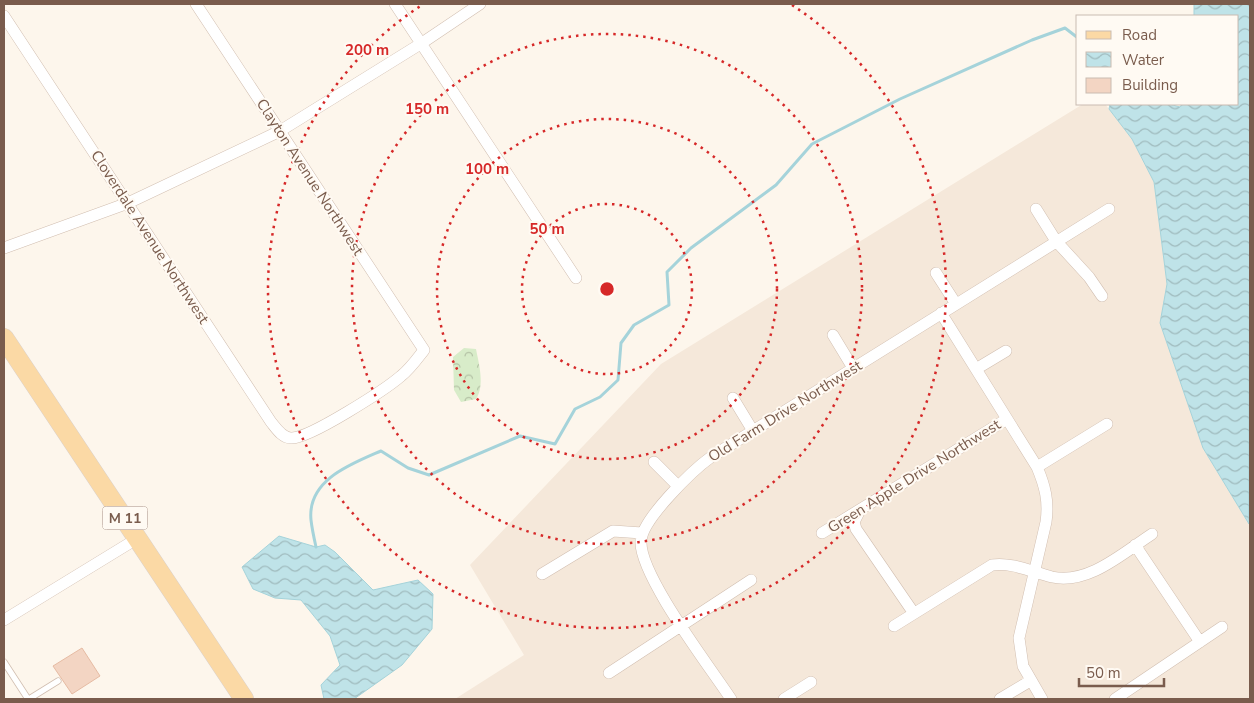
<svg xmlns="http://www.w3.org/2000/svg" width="1254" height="703" font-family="'Nunito Sans',sans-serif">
	<defs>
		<pattern id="park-crowns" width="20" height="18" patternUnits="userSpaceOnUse" patternTransform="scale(1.25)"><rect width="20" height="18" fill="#d8ecc9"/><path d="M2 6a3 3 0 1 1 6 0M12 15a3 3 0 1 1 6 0" fill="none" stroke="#b4c2a5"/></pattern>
		<pattern id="water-waves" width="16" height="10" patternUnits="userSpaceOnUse" patternTransform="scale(1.25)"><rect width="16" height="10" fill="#bfe3e8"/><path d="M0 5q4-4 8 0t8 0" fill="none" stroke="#a0bbbe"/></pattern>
	</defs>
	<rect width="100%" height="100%" fill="#fdf6ec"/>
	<path fill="#f5e8da" d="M1083 104H1105L1132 139 1154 182 1167 284 1160 323 1203 448 1250 526V699H455L524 655 470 565 661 364Z"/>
	<path fill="url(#park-crowns)" d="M464 348 476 349C479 364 485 386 476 399L461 402 454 390 453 357Z"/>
	<path fill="url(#water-waves)" stroke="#a5d3da" d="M1194 4H1250L1249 524 1203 448 1160 323 1167 284 1154 182 1132 139 1109 109 1110 104H1169L1180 107 1182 104H1238V16H1194Z
		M279 536 316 547 325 545 335 552 373 590 418 580 433 594 432 629 402 665 354 699H324L321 685 340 665 330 636 301 600 275 598 253 589 242 567Z"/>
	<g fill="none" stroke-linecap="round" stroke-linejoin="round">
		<path stroke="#a5d3da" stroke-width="3" d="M316 547C314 538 312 529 311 520 307 480 351 464 381 451L408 468 429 475 520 436 555 444 575 409 600 397 618 380 621 343 634 325 669 305 667 272 691 248 776 185 812 144 900 99 1032 40 1065 28 1078 38"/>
	</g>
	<path fill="#f3d5c3" stroke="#e6bba3" d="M82 648 100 676 72 694 53 666Z"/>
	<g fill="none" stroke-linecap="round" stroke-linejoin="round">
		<g stroke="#d1beb0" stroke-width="7">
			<path id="lane" d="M4 662 28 699
				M29 699 58 681"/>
		</g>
		<g stroke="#d1beb0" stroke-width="12">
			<path id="street" d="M395 4 576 278
				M4 16 271 422C276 428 282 438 291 438 309 439 386 389 401 376 410 369 417 359 424 350L196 4
				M1036 209 1056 241 1089 277 1102 296
				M4 248 128 203 280 131 422 43 480 4
				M936 273 956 304
				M941 313 1037 467C1045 486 1049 501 1046 522L1019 638 1023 666 1042 699
				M833 335 853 368
				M976 369 1006 351
				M733 398 753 431
				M654 462 678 486
				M1037 467 1107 424
				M860 510 854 522 856 529 913 612
				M822 533 1007 419
				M1135 545 1200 642
				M542 574 613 531 642 533
				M4 620 138 538
				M894 626 992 565C1012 562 1032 572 1052 577 1088 585 1123 553 1152 534
				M609 673 751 580
				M731 699C710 667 639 575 641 541 642 519 693 470 711 457L1109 209
				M784 699 811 682
				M1000 699 1030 681
				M1115 699 1222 627"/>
		</g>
		<g stroke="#dad1cd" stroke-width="20">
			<path id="primary" d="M4 338 244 699"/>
		</g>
		<use href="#lane" stroke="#fff" stroke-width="5.5"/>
		<use href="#street" stroke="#fff" stroke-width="11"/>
		<use href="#primary" stroke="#fbd9a5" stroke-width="19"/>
	</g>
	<g fill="none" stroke="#d62828" stroke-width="2.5" stroke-dasharray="2.5 5">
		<circle cx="607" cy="289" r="85"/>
		<circle cx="607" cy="289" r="170"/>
		<circle cx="607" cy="289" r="255"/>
		<path d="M792 5A339 339 0 1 1 422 5"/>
	</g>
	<g text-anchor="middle" stroke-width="4" stroke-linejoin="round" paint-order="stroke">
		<rect fill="#fffaf3" stroke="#a28b7f" stroke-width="1" x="102.5" y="506.5" width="45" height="23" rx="4"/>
		<g font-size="14" font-weight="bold" fill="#7a5c4d">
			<text x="125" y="523">M 11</text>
		</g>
		<g font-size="15" fill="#7a5c4d" stroke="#fffaf3">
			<text transform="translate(310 177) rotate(57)" y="5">Clayton Avenue Northwest</text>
			<text transform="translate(150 237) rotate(57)" y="5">Cloverdale Avenue Northwest</text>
			<text transform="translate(785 411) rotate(-32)" y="5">Old Farm Drive Northwest</text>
			<text transform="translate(914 476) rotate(-32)" y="5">Green Apple Drive Northwest</text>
		</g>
	</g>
	<circle cx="607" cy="289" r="8" fill="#d62828" stroke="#fffaf3" stroke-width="2.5"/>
	<g font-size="15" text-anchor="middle" font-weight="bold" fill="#d62828" stroke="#fffaf3" stroke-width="4" stroke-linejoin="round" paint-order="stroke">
		<text x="367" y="55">200 m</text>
		<text x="427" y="114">150 m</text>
		<text x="487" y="174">100 m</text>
		<text x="547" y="234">50 m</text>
	</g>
	<rect width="1254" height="703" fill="none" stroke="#7a5c4d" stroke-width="10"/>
	<rect x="1076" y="15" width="162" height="90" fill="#fffaf3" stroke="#cabbb1"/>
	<rect x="1086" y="31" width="25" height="8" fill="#fbd9a5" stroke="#cabbb1"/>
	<text x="1122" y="40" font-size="15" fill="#7a5c4d">Road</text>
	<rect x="1086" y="52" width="25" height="15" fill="url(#water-waves)" stroke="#cabbb1"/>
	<text x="1122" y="65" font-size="15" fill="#7a5c4d">Water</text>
	<rect x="1086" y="78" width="25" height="15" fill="#f3d5c3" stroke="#cabbb1"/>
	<text x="1122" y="90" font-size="15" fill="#7a5c4d">Building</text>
	<path d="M1079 678v8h85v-8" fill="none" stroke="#7a5c4d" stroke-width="2.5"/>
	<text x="1086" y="678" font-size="15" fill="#7a5c4d" stroke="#fffaf3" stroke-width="4" paint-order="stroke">50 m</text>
</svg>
